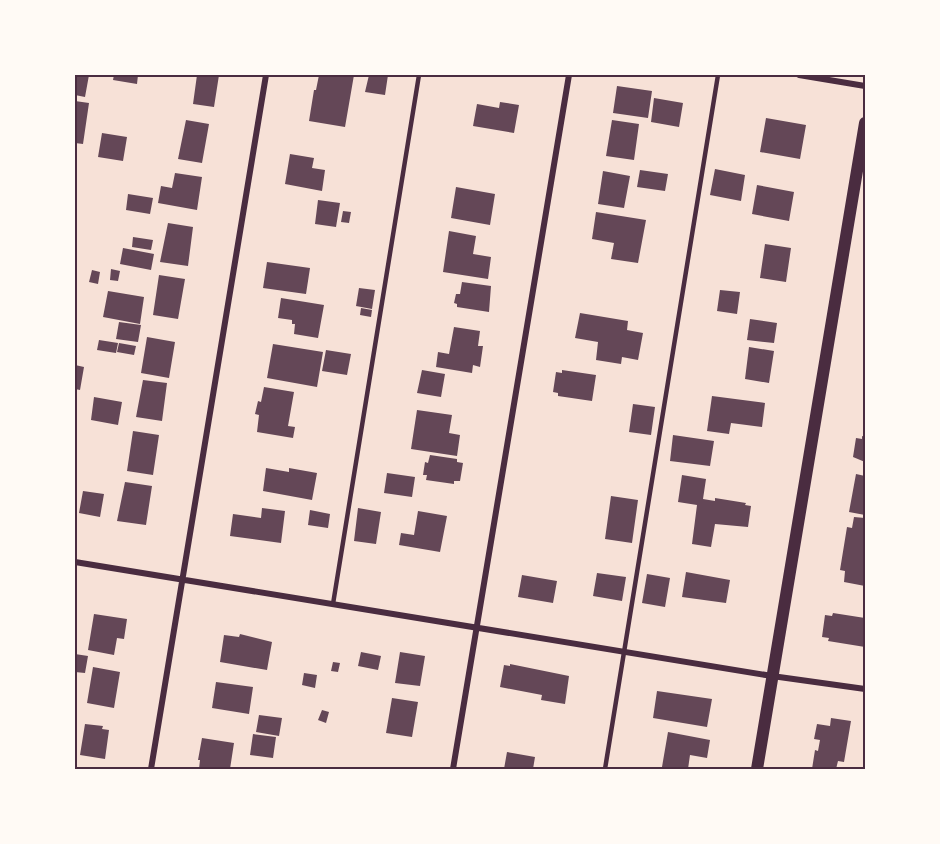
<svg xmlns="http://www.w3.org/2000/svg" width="940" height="844" font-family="'Alegreya Sans',sans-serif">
	<rect width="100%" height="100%" fill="#f7e1d7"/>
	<path fill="#644757" d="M75 75H89L85 97 75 95Z
		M114 75H138L137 84 113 80Z
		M197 75H219L214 107 193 104Z
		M319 75H354L345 127 309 121 314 90H316Z
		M369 75H388L385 95 365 92Z
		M617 86 652 91 648 118 613 113Z
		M654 98 683 103 679 127 651 122Z
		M75 101 89 103 83 144 75 143Z
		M500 102 519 105 514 133 473 126 477 104 499 108Z
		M766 118 806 125 800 159 760 152Z
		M186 120 209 124 202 163 178 159Z
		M612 120 639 124 634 160 606 156Z
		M102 133 127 137 123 161 98 157Z
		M290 154 314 158 312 168 325 170 322 191 285 184Z
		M715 169 745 175 741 201 710 195Z
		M640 170 668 174 665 191 637 187Z
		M603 171 630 176 624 208 598 204Z
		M175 173 202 177 197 210 158 203 161 186 172 188Z
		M757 185 794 192 789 221 752 214Z
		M456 187 495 194 490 225 451 218Z
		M128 194 153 198 150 214 126 210Z
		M318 200 340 203 336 227 315 224Z
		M343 211 351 212 349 223 341 222Z
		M596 212 646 220 638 263 611 259 614 243 592 239Z
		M168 223 193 227 188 266 160 262Z
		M449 231 476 236 473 254 491 257 488 279 443 272Z
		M133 237 153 240 151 250 132 247Z
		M765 244 791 248 786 282 760 278Z
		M123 248 154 254 151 270 120 264Z
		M267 262 310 268 306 294 263 288Z
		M111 269 120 271 118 281 110 280Z
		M92 270 100 272 98 284 89 282Z
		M159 275 185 279 178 319 153 315Z
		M462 282 491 286 489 312 457 307V304L454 303 456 294H460Z
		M359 288 375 290 372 309 356 306Z
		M720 290 740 292 737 314 717 311Z
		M108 291 144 297 140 324 103 317Z
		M281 298 324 305 318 338 294 334 295 324H292V320L278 318Z
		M361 308 372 310 371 317 360 315Z
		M580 313 628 321 627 330 643 333 638 360 622 357 621 364 596 360 598 342 575 338Z
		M750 319 777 323 774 343 747 340Z
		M119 322 141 325 138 342 116 339Z
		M454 327 480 331 478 346H483L480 367 473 365 472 373 436 367 438 352 449 354Z
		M147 337 175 342 169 378 141 373Z
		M99 340 118 343 116 353 97 350Z
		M119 343 136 346 134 355 117 352Z
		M273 344 323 352 317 387 267 378Z
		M749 347 774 351 769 383 745 379Z
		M326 350 351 354 347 375 322 371Z
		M75 365 84 367 80 390 75 389Z
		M422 370 445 374 441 397 417 393Z
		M562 370 596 375 592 401 558 396V393L553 392 556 372 562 373Z
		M143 380 167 383 162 421 136 417Z
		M264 387 294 392 288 426 295 427 293 438 257 432 259 415 255 414 258 401 261 402Z
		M712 396 765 403 762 427 731 423 729 434 707 431Z
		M94 397 122 402 118 425 91 420Z
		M633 404 655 407 651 435 629 432Z
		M417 410 452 415 449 433 460 435 457 456 411 449Z
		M133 431 159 435 153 475 127 471Z
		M673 435 714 441 710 466 670 461Z
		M862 436 865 437V462L853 457 856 438 862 439Z
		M430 455 457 459V462L463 463 460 481H454V484L426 480 427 475H423L425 462 428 463Z
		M266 468 289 472V468L317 473 312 500 263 491Z
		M387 473 415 477 412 497 384 493Z
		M856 474 865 476V515L849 512Z
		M682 475 706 479 703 499 715 501V498L746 503 745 505 751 506 748 527 715 524 711 547 692 544 697 505 678 502Z
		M125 482 152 486 146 525 117 521Z
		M83 491 104 494 100 517 79 513Z
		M611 496 638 500 632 543 605 539Z
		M262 508 285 511 281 543 230 536 233 514 261 518Z
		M358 508 381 512 376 544 354 541Z
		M310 510 330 514 328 528 308 525Z
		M418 511 447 516 440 552 399 545 401 533 414 535Z
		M854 517 865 518V586L844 582 845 571 840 570 847 527 852 528Z
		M686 572 730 580 726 603 682 597Z
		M597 573 626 577 622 601 593 596Z
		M647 574 670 578 665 607 642 603Z
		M522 575 557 581 553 603 518 597Z
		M833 613 865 618V647L828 641 829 638 822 637 825 615 832 616Z
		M94 614 127 619 124 639 117 638 114 655 88 650Z
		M240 634 272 642 267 670 220 662 224 635 239 637Z
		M361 652 381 656 378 670 358 666Z
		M400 652 425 656 420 686 395 683Z
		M75 654 88 656 85 673 75 672Z
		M333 662 340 663 338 672 331 671Z
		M510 664 569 676 565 704 541 700 542 695 500 687 504 665 510 666Z
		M93 667 120 672 114 708 87 703Z
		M304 673 317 675 315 688 302 685Z
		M216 682 253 687 249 714 212 708Z
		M657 691 712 699 707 727 653 718Z
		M392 698 418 702 412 737 386 733Z
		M322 710 329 712 326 723 318 720Z
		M259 715 282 718 279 736 256 732Z
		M831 718 851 721 844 762 838 761 836 769H812L815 750 818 751 820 740 814 739 817 724 830 726Z
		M85 724 103 726 102 729 109 730 105 759 80 755Z
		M668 732 710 740 707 758 690 755 688 769 662 767Z
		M253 734 276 737 273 758 250 755Z
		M202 738 234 743 230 769H199L200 760H198Z
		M507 752 535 757 533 769H504Z"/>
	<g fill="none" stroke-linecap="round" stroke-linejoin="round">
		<path stroke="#4a2c40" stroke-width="4.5" d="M333 604 419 75
			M605 769 718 75"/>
		<path stroke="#4a2c40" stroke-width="6" d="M799 75 865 86
			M75 562 772 676 865 689
			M151 769 266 75
			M453 769 569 75"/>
		<path stroke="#4a2c40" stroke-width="12" d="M757 769 865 123"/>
	</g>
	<rect width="940" height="844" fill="none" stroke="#fffaf5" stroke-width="153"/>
	<rect x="76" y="76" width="788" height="692" fill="none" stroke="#4a2c40" stroke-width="2"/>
</svg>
